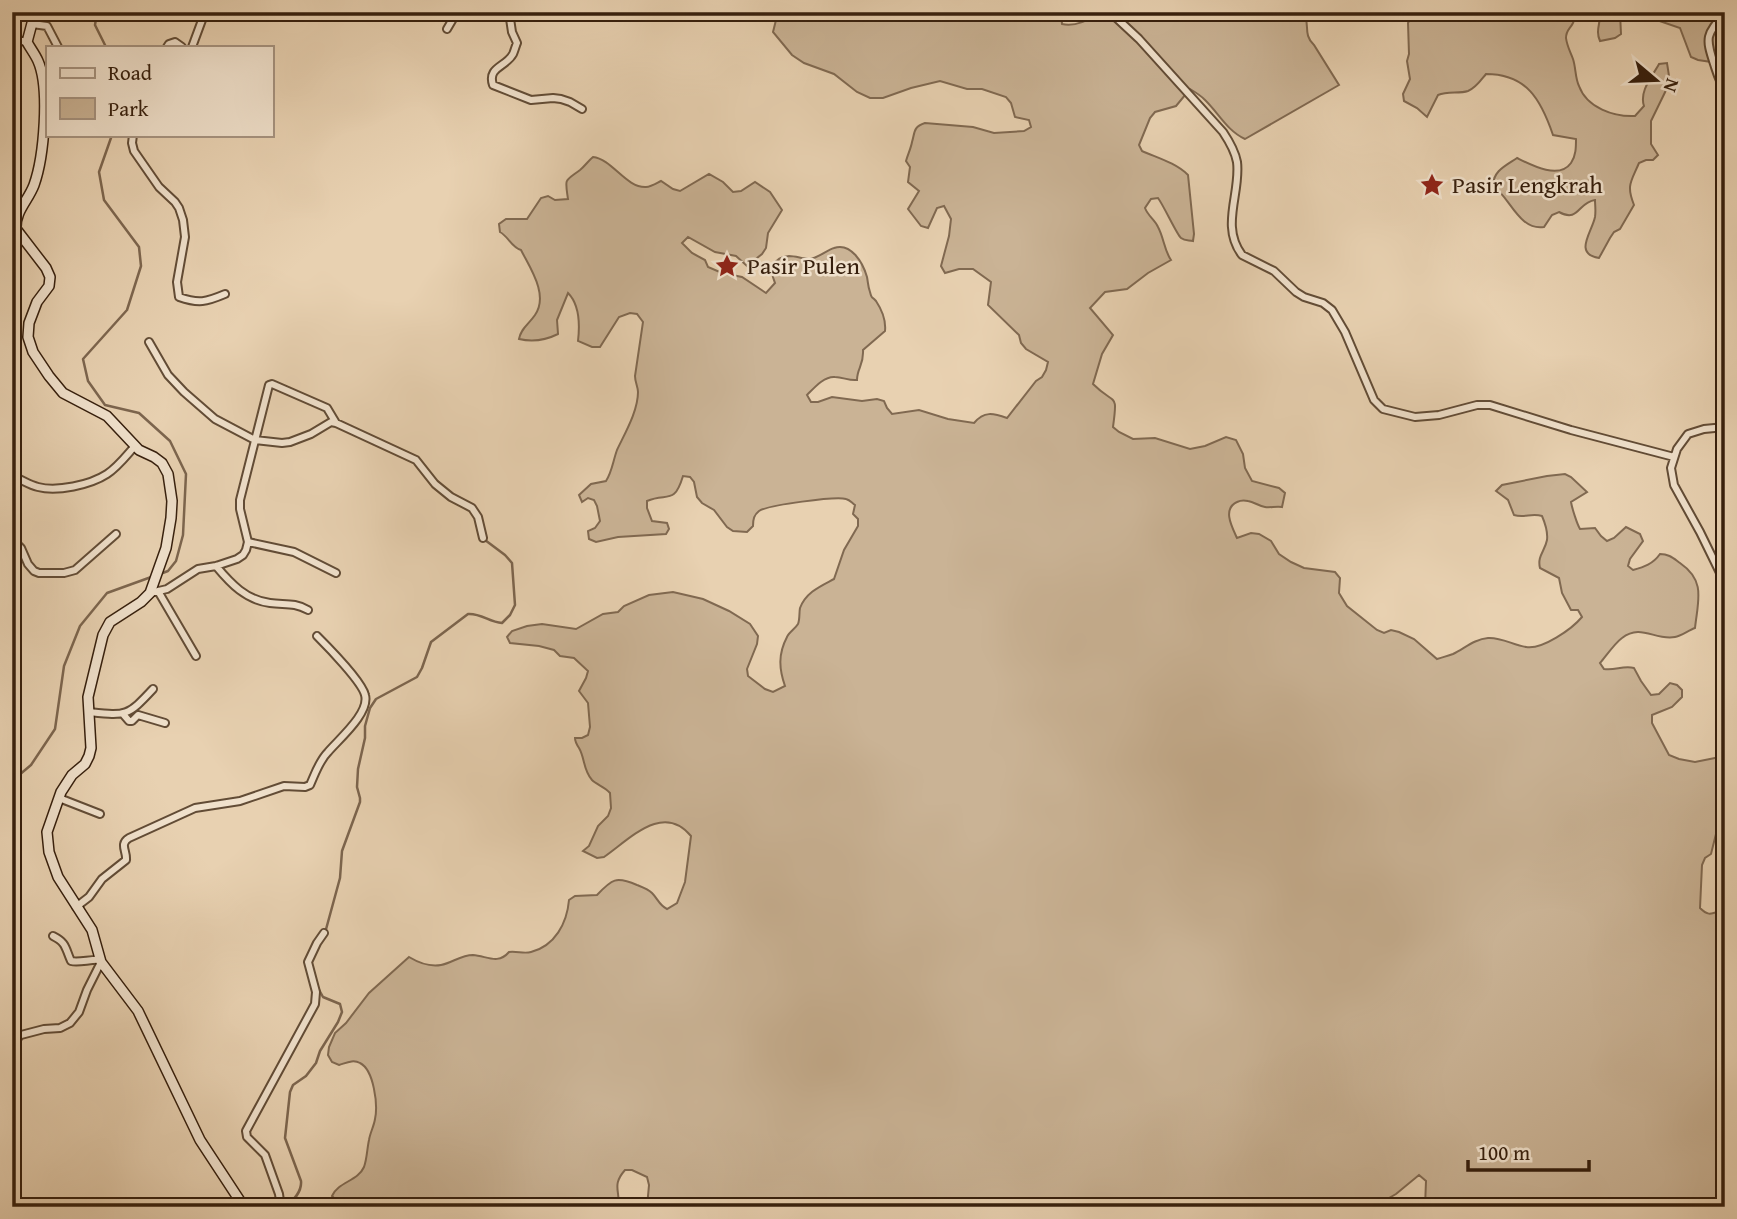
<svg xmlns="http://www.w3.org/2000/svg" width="1737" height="1219" font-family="'Gentium Book Plus',serif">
	<rect width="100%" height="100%" fill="#e8d1b1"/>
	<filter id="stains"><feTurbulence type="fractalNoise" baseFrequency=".00286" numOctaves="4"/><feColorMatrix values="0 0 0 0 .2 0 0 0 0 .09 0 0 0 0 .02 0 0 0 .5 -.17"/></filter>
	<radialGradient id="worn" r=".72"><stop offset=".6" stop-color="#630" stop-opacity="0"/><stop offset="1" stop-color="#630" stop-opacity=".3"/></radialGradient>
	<path fill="#cab395" stroke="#806951" stroke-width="2" d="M778 12H1061L1062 24C1075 27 1090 20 1100 12H1284L1287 15 1303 12C1311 23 1302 34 1314 45L1339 85 1245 139C1227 131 1218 112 1204 99 1200 95 1195 92 1190 89L1176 106 1155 112 1150 118 1139 145 1142 151C1158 158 1176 163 1188 175L1194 234 1193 241C1188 240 1185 241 1181 238 1177 235 1164 206 1158 198L1151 199 1145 208C1148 216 1155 220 1158 227 1164 238 1164 250 1171 260L1148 273 1127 289 1105 292 1090 308 1113 335 1102 354 1093 384C1115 406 1118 391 1113 427L1119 432 1133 439 1155 438 1190 449 1205 446 1226 437 1236 440 1243 454 1245 468 1252 481 1279 488 1285 493 1282 507C1276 506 1270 508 1265 507 1259 506 1254 502 1248 501 1244 500 1241 500 1237 502 1222 509 1232 527 1237 538L1251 533 1259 534 1271 541 1279 554 1291 562 1304 568 1335 572 1340 578 1339 593 1347 606 1377 630 1384 633 1391 630 1399 632 1414 639 1437 659C1443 657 1448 656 1453 654 1465 648 1475 639 1488 638 1501 637 1513 645 1526 647 1542 650 1572 629 1582 617L1578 610H1571L1562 593 1559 578 1540 568C1537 556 1545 551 1547 540 1548 532 1545 523 1542 516 1532 513 1524 518 1514 515L1508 500 1496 491 1502 485 1547 476 1565 474 1571 477 1587 492 1571 502C1572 508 1577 524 1580 529L1595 528 1601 536 1607 541 1614 538 1626 527 1640 534 1643 541 1630 559 1628 566 1633 570C1644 567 1653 564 1660 554 1669 554 1673 558 1680 563 1706 581 1698 600 1695 628 1689 630 1681 636 1675 637 1655 641 1641 623 1622 638 1615 643 1606 656 1600 663L1604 669C1615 671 1623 665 1634 668L1641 681 1651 695 1659 694 1670 683 1677 685 1682 690V697L1672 707 1652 715V723L1669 755 1679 759 1695 762 1725 756V798L1711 854 1705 858 1702 865 1700 908C1707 915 1710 915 1719 911L1720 903 1725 901V1207H1425L1426 1181 1419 1175 1396 1194 1373 1207H647L649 1185 647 1177 632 1170H625C611 1186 621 1191 618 1207H342L332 1196C338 1182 358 1181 364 1167 367 1159 367 1149 369 1140 370 1133 374 1126 375 1119 378 1105 374 1070 360 1063 353 1059 346 1063 339 1065L332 1062 328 1055 329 1047 335 1033 346 1023 369 993 409 957C419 963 430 967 441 965 452 963 461 955 473 955 487 956 498 965 509 952 517 951 524 954 531 952 555 946 567 923 569 900L575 896 597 895C612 879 616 876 637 885 642 887 648 889 652 893 658 899 659 905 667 909L677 903 685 882 691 836C663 802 630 839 604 857L597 858 583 851 589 846 598 826 608 816 611 808 610 793C605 787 597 785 592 780 583 770 585 758 579 748 577 745 575 742 575 738H582L588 735 590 727 588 703 579 691 586 678 588 671 574 658 560 656 554 650 539 646 510 643 507 637 512 631 527 626 542 624 576 629 603 614 618 612 624 606 649 595 673 592 703 599 729 611 750 624 758 636 757 644 747 669 748 676 765 689 773 692 785 686C779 669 778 654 787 637 789 632 795 629 798 624 800 619 799 613 800 608 806 592 821 586 834 579L844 550 858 526V519L853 514 855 505C851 502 850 500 846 499 836 496 768 505 759 511 754 515 753 519 753 526L747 532 733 531 727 527 714 510 702 503 697 497 694 482 690 477 683 476C674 506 667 492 647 501V508L652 521 667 523 669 529 666 534 618 537 596 542 589 539 588 531 595 528 600 521 597 506 594 500 588 498 582 502 579 495 591 484 606 481C612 472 613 461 617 450 625 433 638 411 638 392 638 387 635 382 635 376L643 322 637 314 630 313 619 317 600 347H592L578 341C580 324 580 305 568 293L557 320 558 334C546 340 532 342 519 339 521 328 529 324 535 315 549 295 530 268 521 250 511 247 509 237 500 232L499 224 506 219H527L541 198 548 196 555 200 568 199C565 178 564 182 580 170 585 166 588 161 593 157 612 159 626 188 646 187 651 187 657 183 661 181L673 189 680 191 709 174 723 182 733 192 741 191 755 182 770 192 782 210 768 233 766 248 762 254 747 266 736 256 715 252 688 237 682 243 692 253 705 260 708 267 722 273 742 277 766 293 775 283C769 270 773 257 789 256 796 256 803 259 810 259 818 258 827 250 834 248 851 242 863 263 867 277 868 282 868 287 870 292 872 300 871 295 876 301 882 310 886 321 885 331L863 350C864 365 857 368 857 380 849 381 843 377 835 377 824 376 814 388 807 395L811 402H818L832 397 862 401 877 399 884 401 887 408 892 414 919 410 948 419 974 423C984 411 993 413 1007 418L1036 381 1042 377 1046 370 1048 362 1026 349 1021 343 1019 335 988 305 991 282 973 269H959L945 273 941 266 949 236 951 219 944 206 937 208 928 228 921 226 908 209 919 191 908 182 910 167 906 161C908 154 911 148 912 142 915 132 913 127 925 123L973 127 994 133 1024 131 1031 127 1029 120 1015 117 1011 103 1006 97 982 89H967L940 81 911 88 883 98H870L857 92 834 74 804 63 792 55 773 32Z
		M1413 12H1575C1574 16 1575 20 1573 23 1570 29 1566 30 1566 38 1567 46 1570 51 1573 59 1576 68 1575 78 1579 86 1587 108 1614 117 1635 116L1644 106C1639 91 1652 77 1659 64L1667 63 1670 82 1651 121V144L1658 155 1653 160H1646L1639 163C1631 182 1626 185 1634 205L1620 229 1614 232 1610 238 1599 258C1573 254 1592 232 1595 217 1596 211 1595 205 1595 200 1578 202 1579 223 1559 212L1552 215 1544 227C1519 231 1510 197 1493 186 1493 171 1505 166 1517 158 1531 165 1559 180 1571 163 1576 156 1576 147 1576 139L1553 135C1541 100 1527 74 1486 74 1481 80 1476 88 1468 91 1459 94 1448 91 1438 95L1427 117 1417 108 1404 101 1403 94 1410 79 1407 61 1409 54 1408 23Z
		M1600 12H1725V64L1698 60 1691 57 1680 28 1648 17 1620 13 1621 34 1615 38 1600 41C1595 30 1601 23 1600 12Z"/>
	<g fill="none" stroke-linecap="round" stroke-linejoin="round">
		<path stroke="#7c654e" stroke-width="2.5" d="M97 12 95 25 106 47
			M112 135 99 172 104 200 139 247 141 266 127 310 83 359 88 381 105 405 139 413 170 441 186 474 183 535 176 561 168 571 160 574
			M12 781 31 765 55 729 64 666 80 626 107 593 154 576
			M325 933 340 878 342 851 360 802V798L357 787 358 769 365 738V726L370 708 376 699 417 677 422 668 431 642 468 614C481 613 489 622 502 623L510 615 515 605 512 563 505 555 485 540 484 537
			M261 1207H263
			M285 1207C294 1200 302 1192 301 1181L285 1138 290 1092 293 1085 306 1076 316 1063 320 1051 338 1022 342 1012 340 1004 323 997 318 988"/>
		<g stroke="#624c36" stroke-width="10">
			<path id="street" d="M509 12 512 32 517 43C516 45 514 52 513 54 506 67 487 67 493 85L531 100 553 98 561 99 570 102 582 109
				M1110 12 1139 39 1223 132C1229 141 1235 151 1237 162 1241 193 1220 226 1242 255L1274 271 1296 292 1304 297 1323 303 1332 310 1345 332 1374 400 1383 409 1415 417 1439 415 1477 405H1490L1571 430 1674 457
				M1725 13C1706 35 1705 37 1714 64 1717 73 1719 81 1725 90
				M32 24 47 26 58 47
				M447 29 457 12
				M12 39 27 42
				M167 47 169 44 175 42 182 47
				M192 47 205 12
				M133 135 132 143 134 151 159 187 175 202 179 208 183 220 185 237 177 282 179 297C199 304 206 302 225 294
				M1725 188 1723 190 1725 198
				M149 342 168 375 184 392 215 419 255 440 282 443 290 442 311 434 331 422 336 423 416 460 435 484 451 497 472 508 478 517 483 538
				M1725 427 1704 429 1688 434 1677 449 1671 468 1674 485 1700 532 1725 583
				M12 479 17 478C24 481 30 485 38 487 57 492 90 485 107 474 118 467 126 456 135 446
				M12 539 21 548 28 564 34 571 39 573H64L75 570 116 534
				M248 542 294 552 336 573
				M216 566C231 584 246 600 270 603 285 605 294 602 308 610
				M158 591 196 656
				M150 593 167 589 198 569 216 566 237 559 243 555 246 550 248 542 240 509V500L269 385 272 384 327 408 336 423
				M88 712C126 716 127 717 153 689
				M123 714 129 721H132L138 715 165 723
				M59 798 100 814
				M76 907 89 897 102 879 126 860C127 851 119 844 129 838L195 808 240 801 284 786 305 787 310 785C315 774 319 761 328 752 339 739 370 713 365 695 362 682 328 647 317 636
				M53 936C67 943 65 948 71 961 79 963 91 959 100 960
				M12 1043 21 1035 44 1029 60 1028 70 1023 79 1012 87 990 101 962
				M277 1207 280 1201 279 1194 265 1155 247 1137 246 1131 315 1004 316 992 308 962 317 943 324 933"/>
		</g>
		<g stroke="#361f0d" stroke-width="12">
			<path id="secondary" d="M35 12 27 42C30 48 35 54 38 61 50 88 44 157 34 185 28 201 15 211 16 229L46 268 50 277 49 286 37 302 29 323 28 337 33 352 49 376 63 393 107 416 139 450 154 457 162 463 168 474 172 501 171 518 166 548 150 593 141 602 110 622 103 635 88 697 91 748 89 756 85 764 72 775 61 792 47 832 49 852 58 877 92 930 101 962 138 1011 200 1140 244 1207"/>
		</g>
		<use href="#street" stroke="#f0e1cc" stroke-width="6"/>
		<use href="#secondary" stroke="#f0e1cc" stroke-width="9"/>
	</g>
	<defs>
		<g id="sight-bare" transform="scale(1.89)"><path d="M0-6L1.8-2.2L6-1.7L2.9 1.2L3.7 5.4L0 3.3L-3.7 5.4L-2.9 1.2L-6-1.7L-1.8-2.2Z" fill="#8f2418" stroke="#f0e1cc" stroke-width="2.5" paint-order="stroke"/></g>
	</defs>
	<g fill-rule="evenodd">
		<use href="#sight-bare" x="1432" y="185"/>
		<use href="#sight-bare" x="727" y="266"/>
	</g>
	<g text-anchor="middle" stroke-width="5" stroke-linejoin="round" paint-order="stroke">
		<g font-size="24" fill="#361f0d" stroke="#f0e1cc" text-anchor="start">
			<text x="1452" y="193">Pasir Lengkrah</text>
			<text x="747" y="274">Pasir Pulen</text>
		</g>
	</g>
	<rect width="1737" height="1219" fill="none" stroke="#e8d1b1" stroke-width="42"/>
	<rect x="14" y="14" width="1709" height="1191" fill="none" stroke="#361f0d" stroke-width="3.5"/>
	<rect x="21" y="21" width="1695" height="1177" fill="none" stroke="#361f0d" stroke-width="2"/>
	<rect x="46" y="46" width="228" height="91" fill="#f0e1cc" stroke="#a69380" stroke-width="2"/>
	<rect x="60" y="68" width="35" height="10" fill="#f0e1cc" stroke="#a69380" stroke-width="2"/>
	<text x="108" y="80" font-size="21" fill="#361f0d">Road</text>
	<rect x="60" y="98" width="35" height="21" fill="#cab395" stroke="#a69380" stroke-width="2"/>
	<text x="108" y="116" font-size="21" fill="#361f0d">Park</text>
	<g transform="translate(1656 80) rotate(109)" stroke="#f0e1cc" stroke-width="5" paint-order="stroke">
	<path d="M0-5L12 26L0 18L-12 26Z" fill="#361f0d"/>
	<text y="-10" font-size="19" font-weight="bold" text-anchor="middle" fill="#361f0d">N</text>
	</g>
	<path d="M1468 1160v10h121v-10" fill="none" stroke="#361f0d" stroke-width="3.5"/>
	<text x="1478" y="1160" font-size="21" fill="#361f0d" stroke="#f0e1cc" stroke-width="5" paint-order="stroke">100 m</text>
	<rect width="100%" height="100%" filter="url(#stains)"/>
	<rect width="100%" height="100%" fill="url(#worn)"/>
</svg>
